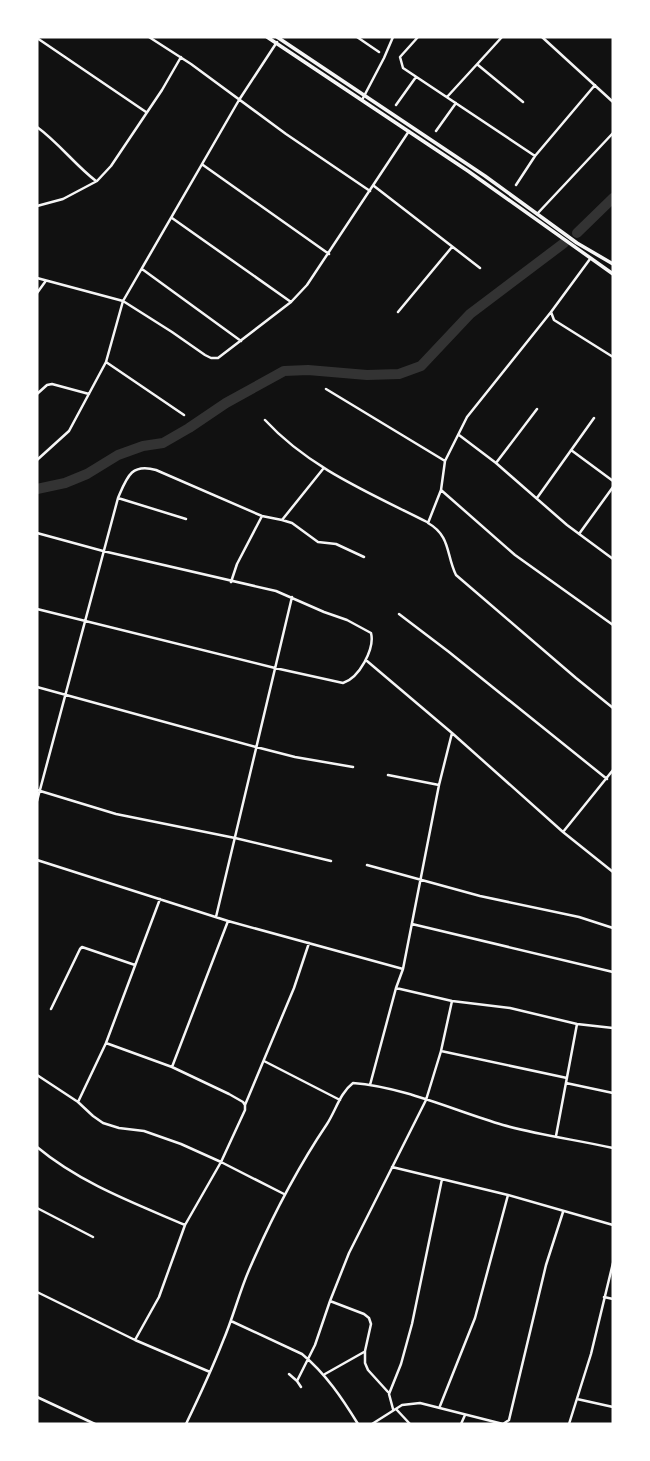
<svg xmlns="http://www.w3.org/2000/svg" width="650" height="1461" font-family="Poppins,sans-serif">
	<rect width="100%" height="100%" fill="#111"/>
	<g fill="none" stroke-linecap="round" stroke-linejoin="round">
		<path stroke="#333" stroke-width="10" d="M577 233 613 198
			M37 489 65 483 87 474 118 455 143 446 163 443 189 428 226 403 284 371 308 370 367 375 399 374 421 366 470 314 564 243"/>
		<path stroke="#f5f5f5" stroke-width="2.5" d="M149 37 191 64 286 134 370 191
			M357 37 379 52
			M418 37 400 57 403 68 535 156 595 85
			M542 37 613 102
			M37 38 146 112
			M478 65 523 102
			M447 97 502 37
			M362 100 384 58 393 37
			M396 105 416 77
			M37 127C59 143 75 165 96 181
			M436 131 456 103
			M203 165 329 254
			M516 185 535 156
			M374 186 480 268
			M37 206 63 199 97 181 111 166 162 90 181 57
			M537 214 613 133
			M172 218 291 302
			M590 259 551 312 554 320 613 357
			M142 269 241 341
			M37 278 123 301 172 332 205 355 211 358H218L291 302 307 285 409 131
			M37 293 45 282
			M398 312 452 247
			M551 312 467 417 445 461 441 490 428 523C451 536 446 555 456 575L576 678 613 708
			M106 362 184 415
			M326 389 445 461
			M37 394 47 385 52 384 89 394
			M265 420C309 468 370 493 427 522
			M459 435 496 463 567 525 613 559
			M571 450 613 481
			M37 460 69 431 106 362 123 301 239 100 277 42
			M496 463 537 409
			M441 490 515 555 613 625
			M118 498 186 519
			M537 498 594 418
			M282 520 323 469
			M37 533 103 551 276 591 324 612 347 620 371 633C375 649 359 678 343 683L275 668 37 609
			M579 534 613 487
			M231 582 237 564 262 516
			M399 614 449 652 607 779
			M367 661 452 733 563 832 613 872
			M37 687 256 747 295 757 353 767
			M388 775 439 785
			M37 790 116 814 235 838 331 861
			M37 801 118 498C127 477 131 463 156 470L262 516 282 520 292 523 318 542 336 544 364 557
			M563 832 613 770
			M37 860 228 921 403 969
			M367 865 480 896 579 917 613 928
			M216 917 292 597
			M412 924 613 972
			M396 988 452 1001 510 1008 577 1024 613 1028
			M452 1001 441 1051 567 1078
			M51 1009 80 949 82 947 135 965
			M106 1043 172 1067 229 1094 243 1102 245 1105V1110L221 1162 185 1225 159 1297 135 1340
			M264 1061 340 1100
			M172 1067 228 921
			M37 1075 78 1102 93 1116 103 1123 119 1128 144 1131 181 1144 221 1162 284 1194
			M566 1083 613 1093
			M370 1085 396 988 403 969 439 785 452 733
			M78 1102 106 1043 160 899
			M245 1105 294 988 309 943
			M556 1136 577 1024
			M37 1147C80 1183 134 1203 185 1225
			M392 1167 508 1195 613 1225
			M37 1208 93 1237
			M37 1292 135 1340 210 1372
			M604 1297 613 1299
			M330 1301 364 1314 369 1318 371 1324 365 1351V1363L368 1370 388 1392
			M231 1321 302 1354C326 1374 342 1398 358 1424
			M289 1374 297 1381 301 1387
			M325 1374 364 1352
			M297 1381 315 1345 330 1301 349 1253 426 1100 441 1051
			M37 1397 95 1424
			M577 1399 613 1407
			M440 1406 475 1318 508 1195
			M393 1409 389 1394 401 1364 412 1324 442 1179
			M396 1409 410 1424
			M186 1424C199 1397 212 1369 223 1341 233 1318 239 1293 249 1270 271 1219 296 1170 327 1124 336 1110 340 1093 353 1083 404 1087 455 1111 503 1125 539 1135 577 1140 613 1148
			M372 1424 402 1405 420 1403 503 1424 509 1420 546 1265 563 1212
			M461 1424 465 1415
			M569 1424 591 1354 613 1263"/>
		<path stroke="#f5f5f5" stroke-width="3.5" d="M267 37 468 171 613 274
			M277 37 485 176 577 243 613 264"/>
	</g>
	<rect width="650" height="1461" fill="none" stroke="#ffffff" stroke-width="77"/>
</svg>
